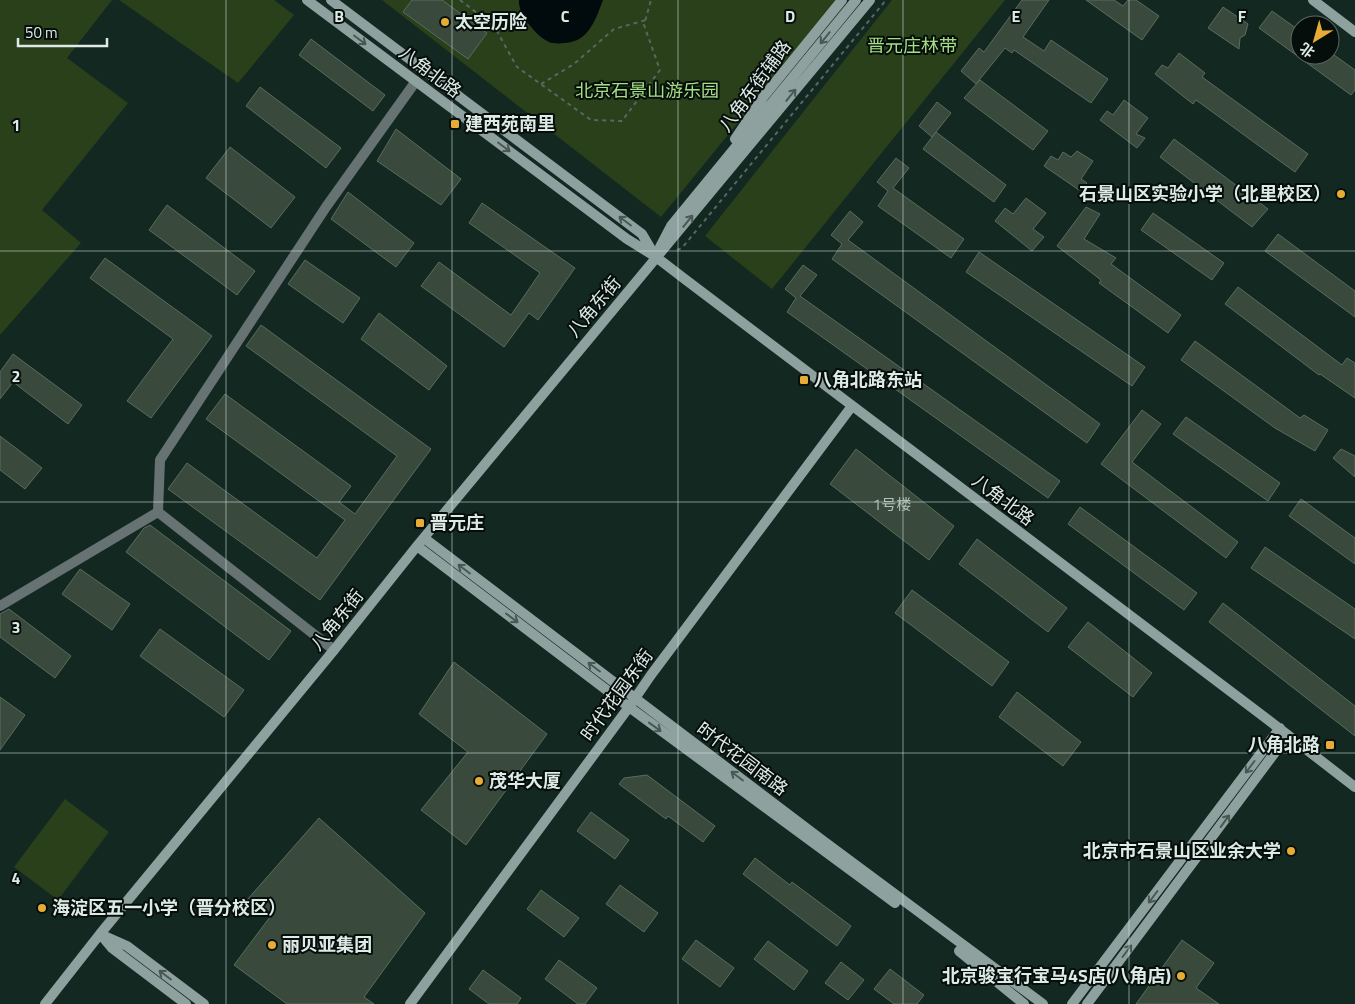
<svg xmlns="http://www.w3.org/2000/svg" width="1355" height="1004" font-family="'Titillium Web','Noto Sans SC',sans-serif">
	<rect width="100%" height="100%" fill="#122821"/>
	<path fill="#29401b" d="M0 0H112L67 58 128 103 42 210 81 243 0 335Z
		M119 0H274L294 15 238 83Z
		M382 0H838L661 217Z
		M892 0H1005L772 289 705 236Z
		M65 799 109 832 58 900 14 867Z"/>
	<path fill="#010a0c" d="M519 0H603C598 13 592 32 579 39 573 43 556 45 549 42 537 37 517 13 519 0Z"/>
	<path fill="#394a3d" stroke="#5a6c5f" d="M412 0H442L487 33 468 59 403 12Z
		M1022 0H1049L1023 37 1044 51 1051 40 1108 79 1091 103 1014 50 1012 53 1005 48 976 84 961 71 979 48 984 52Z
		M1086 0H1114L1123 6 1128 0H1136L1159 16 1142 40Z
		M1223 7 1248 24 1245 35 1240 38 1239 49 1208 28Z
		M1272 11 1300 31V55H1334L1355 70V90L1351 95 1259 28Z
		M311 39 385 95 373 111 299 55Z
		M1179 53 1205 73 1202 77 1308 154 1295 172 1196 100 1193 104 1155 74 1162 65 1168 68Z
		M980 80 1048 131 1033 150 964 98Z
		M260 87 341 148 326 168 246 106Z
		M1124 100 1148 118 1136 134 1145 138 1137 148 1100 120 1107 111 1113 115Z
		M937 102 951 113 932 137 919 126Z
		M396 129 461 179 441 205 377 161Z
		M936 132 1006 185 994 202 923 149Z
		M1174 139 1268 209 1252 227 1160 157Z
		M230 147 295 197 271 228 206 178Z
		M1077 151 1093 161 1081 179 1087 183 1079 190 1044 166 1051 156 1058 160 1063 152 1071 157Z
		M896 158 909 168 893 188 964 239 951 258 878 206 888 191 877 182Z
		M348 192 414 243 396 267 331 219Z
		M1026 198 1046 213 1033 229 1044 237 1032 251 995 221 1005 208 1013 214Z
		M482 203 575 268 538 320 529 313 504 347 421 286 439 262 511 315 540 273 469 223Z
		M167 205 255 271 237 295 149 230Z
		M1086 207 1100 214 1084 239 1116 258 1111 264 1181 315 1168 333 1099 283 1101 280 1057 246Z
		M850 211 863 222 848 240 1100 424 1087 443 832 259 842 244 831 235Z
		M1153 213 1224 263 1212 280 1141 230Z
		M1278 234 1355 291V317L1265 251Z
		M979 252 1145 367 1132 386 966 272Z
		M105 258 212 336 151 418 127 401 173 339 90 278Z
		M305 260 360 298 343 323 288 284Z
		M803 265 817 275 800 296 1060 481 1048 498 787 312 796 298 785 289Z
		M1238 287 1342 365 1347 358 1355 363V398L1320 374 1319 375 1225 304Z
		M379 313 447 366 429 390 361 339Z
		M261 325 431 449 320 600 168 489 187 463 317 558 345 520 206 419 225 394 351 486 339 502 355 514 397 456 246 346Z
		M1195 341 1300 418 1304 415 1328 430 1315 451 1275 428 1181 360Z
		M13 354 82 405 68 424 13 382 0 399V372Z
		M1142 410 1161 424 1132 462 1238 542 1226 558 1101 464Z
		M1186 417 1280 483 1268 501 1173 434Z
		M0 436 42 468 25 489 0 470Z
		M856 449 954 526 929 560 830 484Z
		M1341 449 1355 456V477L1333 458Z
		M1301 499 1355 538V564L1289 516Z
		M1080 507 1197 593 1184 610 1068 524Z
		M150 525 291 631 269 660 126 552 144 528Z
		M977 539 1067 608 1048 632 959 564Z
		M1265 547 1355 609V639L1251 568Z
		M80 569 130 604 112 630 62 594Z
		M912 590 1009 662 992 686 895 613Z
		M1223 603 1355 706V736L1209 622Z
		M9 609 71 656 55 678 0 637V614Z
		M1088 622 1152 673 1133 697 1068 647Z
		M160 629 244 690 224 717 140 656Z
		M454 662 547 734 466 845 421 810 468 752 419 714Z
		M1017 692 1081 742 1063 766 999 717Z
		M0 697 25 715 0 750Z
		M647 775 715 826 703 842 668 816 666 819 619 784 624 778Z
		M591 812 629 840 615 859 577 831Z
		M319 818 425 913 364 997 374 1004H287L234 965 270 917 247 900Z
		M755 858 790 885 792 882 851 926 837 946 743 874Z
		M620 885 658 913 644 932 606 904Z
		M541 890 579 918 564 937 527 909Z
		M696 940 734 968 720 987 682 959Z
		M1182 940 1214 963 1196 988 1219 1004H1136Z
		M768 941 808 971 794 990 754 959Z
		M559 960 597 988 585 1004H578L545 979Z
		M841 962 864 980 848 1000 825 983Z
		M890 969 924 995 917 1004H894L874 989Z
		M483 970 521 998 517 1004H489L469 989Z"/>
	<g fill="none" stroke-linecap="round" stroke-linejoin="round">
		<path stroke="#556862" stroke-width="2" stroke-dasharray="4 4" stroke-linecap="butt" d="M460 0 494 26 517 67 591 120 622 121 660 70 644 25 651 0
			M541 84 574 64 614 29 646 20
			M677 250 682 248 886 0"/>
		<path stroke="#677372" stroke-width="10" d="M0 606 158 512
			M334 650 158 512 160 460 326 207 416 81"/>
		<path stroke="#8ea19f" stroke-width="10" d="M307 0 627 239 656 257 686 280 1267 719 1355 787
			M331 0 642 234 655 256
			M1313 0 1355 32
			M735 139 764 96 842 0
			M660 247 671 226 856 0
			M424 538 822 840 1043 1004
			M417 546 629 707 895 903
			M100 934 127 946 204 1004
			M102 936 112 948 186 1004
			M959 951 1024 1004
			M45 1004 100 934 334 650 417 546 870 0
			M410 1004 629 707 651 675 852 406
			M1072 1004 1280 728
			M1087 1004 1288 735"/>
	</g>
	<defs><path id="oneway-shaft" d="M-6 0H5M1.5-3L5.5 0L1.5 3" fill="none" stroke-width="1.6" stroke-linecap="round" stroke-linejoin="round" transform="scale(1.25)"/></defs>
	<g stroke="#4a5855">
		<use href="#oneway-shaft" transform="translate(825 38) rotate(129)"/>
		<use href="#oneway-shaft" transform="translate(360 40) rotate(37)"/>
		<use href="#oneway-shaft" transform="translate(791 95) rotate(-51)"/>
		<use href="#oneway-shaft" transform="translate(504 147) rotate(37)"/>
		<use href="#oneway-shaft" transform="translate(625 221) rotate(-143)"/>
		<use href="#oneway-shaft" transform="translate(688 221) rotate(-51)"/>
		<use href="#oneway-shaft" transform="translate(464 569) rotate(-143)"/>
		<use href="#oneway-shaft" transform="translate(512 618) rotate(37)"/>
		<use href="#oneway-shaft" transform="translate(594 667) rotate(-143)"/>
		<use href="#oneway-shaft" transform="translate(655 727) rotate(36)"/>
		<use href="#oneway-shaft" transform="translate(1250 767) rotate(127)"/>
		<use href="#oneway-shaft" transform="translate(737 776) rotate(-143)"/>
		<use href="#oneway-shaft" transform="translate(1225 821) rotate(-54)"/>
		<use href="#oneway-shaft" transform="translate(1153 897) rotate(127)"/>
		<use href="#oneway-shaft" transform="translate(1127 951) rotate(-53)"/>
		<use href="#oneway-shaft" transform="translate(165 975) rotate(-143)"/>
	</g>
	<path fill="none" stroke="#ddeae5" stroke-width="1" stroke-opacity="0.55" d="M226 0V1004M452 0V1004M678 0V1004M903 0V1004M1129 0V1004M0 251H1355M0 502H1355M0 753H1355"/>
	<g fill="#e6ac36" stroke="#060e0b" stroke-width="2">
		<circle cx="445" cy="22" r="5"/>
		<rect x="450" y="119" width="10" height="10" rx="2.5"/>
		<circle cx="1341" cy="194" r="5"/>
		<rect x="799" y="375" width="10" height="10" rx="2.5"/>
		<rect x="415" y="518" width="10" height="10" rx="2.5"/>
		<rect x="1325" y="740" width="10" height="10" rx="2.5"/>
		<circle cx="479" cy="781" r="5"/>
		<circle cx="1291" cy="851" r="5"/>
		<circle cx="42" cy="908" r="5"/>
		<circle cx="272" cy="945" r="5"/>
		<circle cx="1181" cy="976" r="5"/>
	</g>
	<g text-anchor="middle" stroke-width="4" stroke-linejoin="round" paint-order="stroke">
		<g font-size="15" fill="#b4c2bb">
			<text x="892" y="510">1号楼</text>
		</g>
		<g font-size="18" font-weight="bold" fill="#ddeae5" stroke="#060e0b" text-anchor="start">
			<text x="455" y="28">太空历险</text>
			<text x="465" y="130">建西苑南里</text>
			<text x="1331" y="200" text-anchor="end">石景山区实验小学（北里校区）</text>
			<text x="814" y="386">八角北路东站</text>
			<text x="430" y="529">晋元庄</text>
			<text x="1320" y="751" text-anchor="end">八角北路</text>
			<text x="489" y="787">茂华大厦</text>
			<text x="1281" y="857" text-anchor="end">北京市石景山区业余大学</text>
			<text x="52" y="914">海淀区五一小学（晋分校区）</text>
			<text x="282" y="951">丽贝亚集团</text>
			<text x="1171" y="982" text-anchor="end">北京骏宝行宝马4S店(八角店)</text>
		</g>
		<g font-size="18" fill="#a5df84" stroke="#060e0b">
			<text x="912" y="52">晋元庄林带</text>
			<text x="647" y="97">北京石景山游乐园</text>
		</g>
		<g font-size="18" fill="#ddeae5" stroke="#060e0b">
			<text transform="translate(430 72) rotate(37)" y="6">八角北路</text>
			<text transform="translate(755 86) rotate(-54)" y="6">八角东街辅路</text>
			<text transform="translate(594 307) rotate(-50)" y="6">八角东街</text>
			<text transform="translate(1003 500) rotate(37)" y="6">八角北路</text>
			<text transform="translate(337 620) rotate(-51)" y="6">八角东街</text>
			<text transform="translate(617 695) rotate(-54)" y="6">时代花园东街</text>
			<text transform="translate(742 759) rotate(37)" y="6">时代花园南路</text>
		</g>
	</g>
	<g font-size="16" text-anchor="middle" font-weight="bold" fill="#ddeae5" stroke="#060e0b" stroke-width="4" stroke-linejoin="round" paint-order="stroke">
		<text x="339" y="22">B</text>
		<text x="565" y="22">C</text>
		<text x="790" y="22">D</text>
		<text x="1016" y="22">E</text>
		<text x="1242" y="22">F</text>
		<text x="16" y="131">1</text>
		<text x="16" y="382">2</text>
		<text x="16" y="633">3</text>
		<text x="16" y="884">4</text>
	</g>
	<g transform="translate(1315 40) rotate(217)"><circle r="24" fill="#060e0b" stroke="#5c6662"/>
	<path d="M0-4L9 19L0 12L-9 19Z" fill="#e6ac36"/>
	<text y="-8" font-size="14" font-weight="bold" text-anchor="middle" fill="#ddeae5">北</text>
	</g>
	<path d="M18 38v8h89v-8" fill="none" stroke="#ddeae5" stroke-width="2.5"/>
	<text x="25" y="38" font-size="15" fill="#ddeae5" stroke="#060e0b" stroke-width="4" paint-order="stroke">50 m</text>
</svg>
